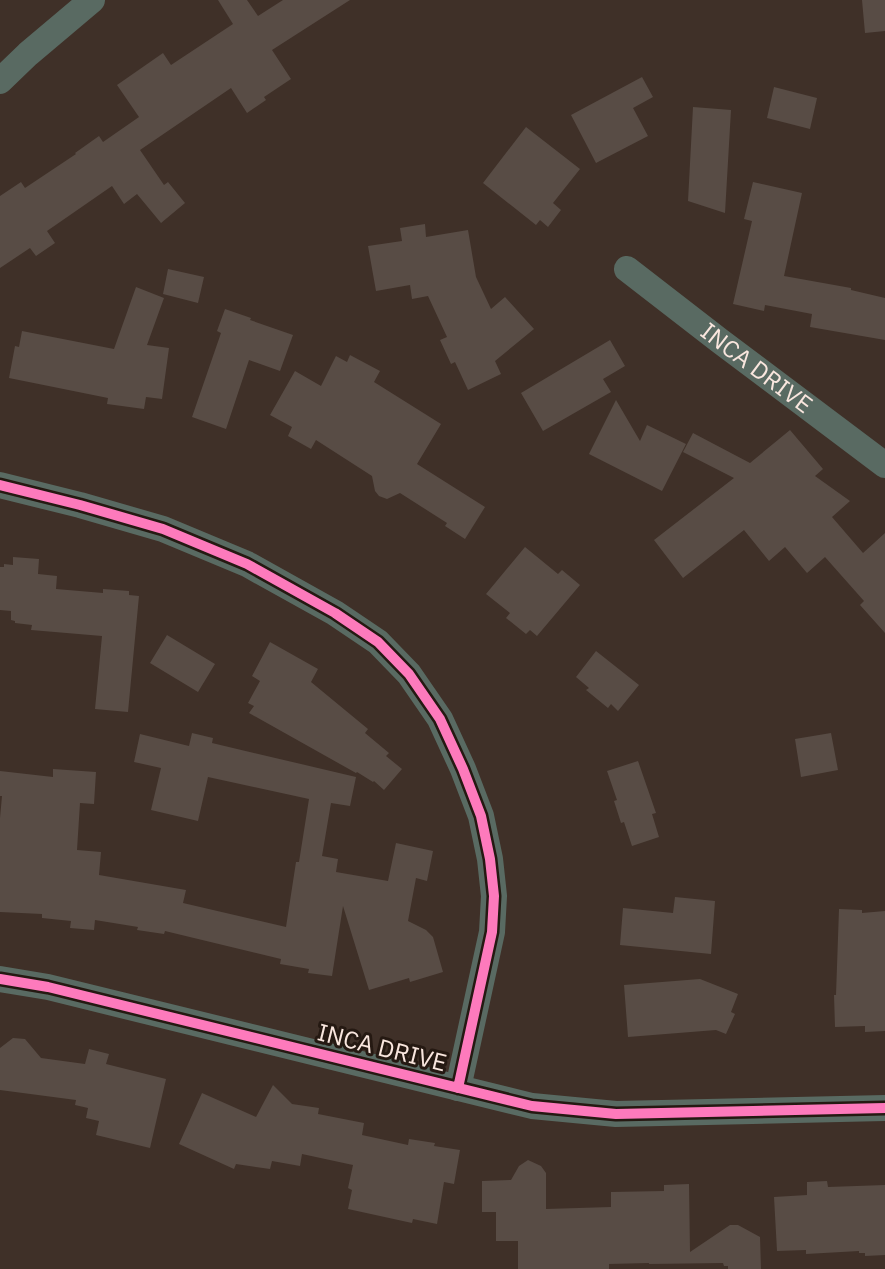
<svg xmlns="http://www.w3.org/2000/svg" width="885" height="1269" font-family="'IBM Plex Sans',sans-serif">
	<rect width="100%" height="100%" fill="#3f3028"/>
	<path fill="#584c45" d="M218 0H247L258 16 283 0H350L272 50 291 79 264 97 266 100 247 113 231 88 140 150 164 185 168 182 185 203 161 223 137 194 124 204 112 186 47 231 55 243 36 256 30 248 0 268V196L21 182 25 188 76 154 75 153 99 136 103 142 139 117 117 85 163 53 171 65 233 24Z
		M862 0H885V31L865 33Z
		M642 77 653 97 633 108 648 136 596 163 571 115Z
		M774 87 817 98 810 129 767 118Z
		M693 107 731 110 725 213 688 201Z
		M526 127 580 169 553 203 561 210 548 227 540 220 536 225 483 183Z
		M753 182 802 193 784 276 851 288V290L885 298V340L810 327 812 314 765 305 764 311 733 304 752 221 744 219Z
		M425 224 426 237 468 230 476 277 491 309 505 297 534 329 495 361 501 374 468 390 455 362 451 364 440 340 447 337 428 296 412 299 410 285 376 291 368 246 402 241 400 228Z
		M168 269 204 277 198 303 163 294Z
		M136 287 164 298 147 345 169 348 162 399 146 397 144 409 107 404 108 398 9 378 15 346 19 347 22 331 114 349Z
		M225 309 251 318 250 320 293 335 280 371 249 360 226 429 192 417 221 333 217 331Z
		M610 340 625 366 603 379 611 392 543 431 521 393Z
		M350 355 380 371 374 382 441 424 417 464 485 507 465 539 445 526 447 523 400 493 387 499 379 496 375 491 372 476 316 440 311 449 288 436 292 427 270 415 295 371 321 386 336 356 347 362Z
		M616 400 640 441 647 425 686 444 662 491 589 454Z
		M790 430 823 469 815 476 850 501 832 517 863 553 885 533V633L860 605 864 601 825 557 807 573 785 547 769 561 744 530 683 578 654 540 734 478 683 452 693 433 750 463Z
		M525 547 558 574 562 570 580 585 537 636 530 630 526 634 506 618 510 613 486 594Z
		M13 557 39 559 38 574 57 576 56 589 103 593V589L129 591V595L139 596 128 712 95 709 102 636 31 630 32 625 15 623V621L11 620V611L0 610V567H4V564L13 565Z
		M167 635 215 664 198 692 150 663Z
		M270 642 318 669 311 682 368 729 365 733 389 753 386 756 402 769 384 790 374 781 373 782 357 772 356 773 249 713 254 706 248 703 260 681 252 676Z
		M596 651 639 685 618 711 611 704 608 708 586 690 589 688 576 677Z
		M192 733 213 738 212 743 356 777 350 806 331 803 322 856 338 859 336 872 388 881 396 843 433 851 427 881 416 878 408 921 426 930 433 937 443 972 410 982 409 978 369 990 343 906 332 976 308 973 309 969 280 964 281 959 165 931 164 934 137 930 138 927 95 920 94 930 70 928 71 921 42 918V914L0 912V818L2 796H0V771L53 777V769L96 772 94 804 80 803 77 850 101 852 99 875 186 890 183 903 286 927 296 862H299L309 799 208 777 198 821 151 810 161 768 134 762 140 734 189 746Z
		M831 733 838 770 801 777 795 739Z
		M638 761 656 813 652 814 659 837 632 846 624 822 621 823 614 801 617 800 607 771Z
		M675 897 715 901 711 954 620 945 623 908 673 913Z
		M839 909 862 910V913L885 911V1031L865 1032V1026L835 1027 834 995H836Z
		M700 979 738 994 731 1012 735 1014 726 1034 716 1030 628 1037 624 985Z
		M13 1038 25 1039 41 1058 85 1064 89 1049 109 1054 106 1064 166 1079 150 1148 96 1135 99 1121 86 1118 88 1108 75 1105 76 1100 0 1090V1048Z
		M273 1085 292 1104 319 1108 318 1114 364 1123 362 1135 408 1145 409 1139 435 1143 434 1146 460 1150 454 1184 444 1182 437 1224 413 1219 412 1223 348 1209 352 1190 348 1188 353 1165 302 1154 300 1166 272 1161 270 1169 236 1164 234 1169 179 1144 202 1093 256 1117Z
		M528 1160 541 1166 546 1173V1209L611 1207V1192L664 1191V1185L689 1184 690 1252 730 1225H738L760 1237 761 1269H728V1266H724L723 1263 649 1264V1263L609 1264V1269H518V1241H496V1212H482V1181L511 1180 519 1166Z
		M827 1181 828 1187 885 1185V1255L865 1256V1253H859V1251L806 1254V1250L777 1251 774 1197 807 1195V1182Z"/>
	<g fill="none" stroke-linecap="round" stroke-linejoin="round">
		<g stroke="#596a62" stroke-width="26">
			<path d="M0 81 28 54 92 0"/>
			<path id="s1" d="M627 269 720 341 885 465"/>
			<path d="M0 485 80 505 163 529 247 564 335 613 378 642 409 674 440 719 463 769 481 816 490 859 494 896 492 932 458 1088"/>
			<path d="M0 979 48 987 532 1106 616 1114 885 1108"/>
		</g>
		<g stroke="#251912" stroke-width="15">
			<path id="cycleway" d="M0 485 80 505 163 529 247 564 335 613 378 642 409 674 440 719 463 769 481 816 490 859 494 896 492 932 458 1088
				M0 979 48 987 532 1106 616 1114 885 1108"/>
		</g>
		<use href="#cycleway" stroke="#fd7abc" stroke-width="10"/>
	</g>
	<g text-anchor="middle" stroke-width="6" stroke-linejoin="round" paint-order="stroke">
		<g font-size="24" fill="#f9e6de" stroke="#251912">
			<text dy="8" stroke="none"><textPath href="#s1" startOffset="163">INCA DRIVE</textPath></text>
			<text transform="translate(382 1048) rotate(14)" y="8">INCA DRIVE</text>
		</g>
	</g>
</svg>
